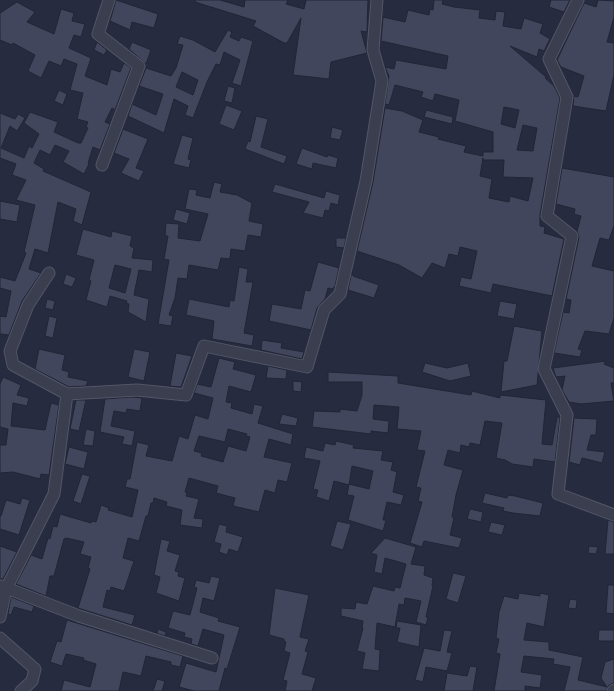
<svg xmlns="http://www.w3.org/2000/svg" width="614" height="691" font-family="Raleway,sans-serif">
	<rect width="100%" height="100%" fill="#272b3f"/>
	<path fill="#41465c" stroke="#212536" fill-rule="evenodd" d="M116 0 158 14 154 28 132 22 130 30 110 21Z
		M195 0H220L244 7 245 0H288L286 4 304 9 306 0H368L367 32 361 31 367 53 331 62 329 79 293 75 301 18 287 43H284L253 26 256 21 195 2Z
		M434 0H443L442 4 454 7 480 10 479 18 495 20 496 11 505 12 503 26 521 29 524 18 543 24 540 33 550 39 544 51 539 49 537 57 510 46 546 77 545 78 554 86 560 98 540 215V226L545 227 544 233 564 239 552 296 493 284 491 293 459 286 461 277 471 279 477 251 460 247 458 256 449 254 445 268 432 263 422 278 399 265 357 251 373 182 385 108 402 111 423 120 419 132 439 137 438 139 466 146 464 152 483 156V152H493V132L455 121 459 100 435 94 433 101 421 97 423 92 395 85 389 105 385 104 389 76 385 67 394 69 396 60 446 69 448 56 381 41 383 17 405 22 408 10 429 15 430 9 433 10ZM504 107 519 110 515 128 501 124ZM523 125 537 128 533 151 517 150ZM483 158V160H504L503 177 533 178 528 201 510 196 509 202 489 198 492 179 480 176Z
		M551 0H570L564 12 549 7Z
		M598 0 614 1V17L607 42 614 43V75L606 111 573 106 574 96 578 97 584 76 561 67 557 60 584 3 596 7Z
		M17 2 35 12 27 22 54 34 61 9 74 13 72 21 85 24 81 37 74 35 69 48 91 58 85 76 107 85 111 69 120 72 124 63 131 68 115 110 112 108 105 122 110 124 100 150 93 147 88 163 89 164 84 174 63 162 69 151 55 145 50 155 40 150 34 163 44 169 43 171 91 192 82 225 73 221 76 209 58 202 48 253 35 249 29 269 41 273 22 301 9 335 0 334V316L6 317 11 291 0 288V277L15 281 26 253 24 252 35 205 16 200 26 180 12 175 16 164 0 158V113L15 119 18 114 25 118 17 131 10 126 1 148 24 158 29 146 32 148 39 134 24 123 30 112 58 122 54 132 78 143H81L88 128 86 127 88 122 77 119 83 93 70 90 77 64 64 59 61 66 49 61 41 78 28 71 35 55 13 43 12 45 0 40V13Z
		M228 30 232 32 230 37 239 41 241 37 253 41 241 86 232 83 240 60 224 52 220 65 216 64 207 82 193 118 185 115 188 106 174 99 164 133 128 116 132 104 156 115 163 94 139 86 146 68 171 76 176 68 183 45 177 44 180 36 193 40 215 52ZM182 72 198 80 193 95 176 87Z
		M97 42 107 50 104 55 94 50Z
		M132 42 151 50 146 64 129 49Z
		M228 86 235 88 232 103 224 101Z
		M59 90 67 94 63 105 54 101Z
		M226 105 242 111 234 130 219 124Z
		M426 110 453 117 452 124 424 117Z
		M256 116 268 119 261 147 287 156 284 164 245 149 248 141 250 142Z
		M332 127 343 130 340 140 330 138Z
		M123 129 148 139 136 168 144 171 139 181 121 173 129 159 114 153Z
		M182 135 193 138 188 159 191 160 189 168 173 164Z
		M302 148 327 157 328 155 338 158 336 168 313 163 312 169 296 164Z
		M562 168 614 177V226L609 240 600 238 592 266 614 271V318L609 334 585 331 578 349 582 350 580 357 554 353 563 312 569 313 571 300 566 299 579 237 577 231 581 216 574 214 575 209 556 204Z
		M214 182 222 184 220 192 237 195 252 203 249 221 263 224 261 237 248 235 245 251 231 249 230 259 221 258 218 270 189 265 187 279 178 278 175 298 169 315 173 316 171 326 158 324 169 260 164 259 168 236H165L166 223 179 224 178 238 200 241 208 214 185 209 189 189 197 190 196 195 210 198Z
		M275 184 324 198 326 191 340 195 338 205 331 203 329 211 325 210 323 218 303 213 309 202 272 192Z
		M0 201 20 205 17 222 0 219Z
		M176 209 190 213 187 224 173 220Z
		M83 229 111 237 112 231 132 236 130 246 134 248 132 258 153 260 152 272 139 270 134 295 149 299 146 322 128 312 129 304 126 303 127 301 110 296 107 307 86 300 91 281 89 280 94 260 76 255ZM115 265 131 269 125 293 109 288Z
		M336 238H346L344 248 336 247Z
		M318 262 339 268 335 286 332 289 328 288 325 299 317 308 311 330 269 321 272 304 301 309 305 290 310 291Z
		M239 267 248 269 246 282H253L244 333 254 335 252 346 212 339 214 321 186 315 189 299 229 307 230 300 234 301Z
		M352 271 353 276 379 285 374 298 348 290Z
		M66 274 76 278 72 287 63 284Z
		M47 299 55 301 53 310 45 308Z
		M500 301 517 304 514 319 497 316Z
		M49 316 57 318 53 338 45 336Z
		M514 326 542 331 537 385 501 392 504 361H507Z
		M262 340 282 343 281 348 304 352 302 359 261 350Z
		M39 349 65 355 62 370 69 372 68 377 88 381 86 386 69 387 35 369Z
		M134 349 150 352 144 381 128 377Z
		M176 353 192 356 181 387 170 386Z
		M219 358 235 362 233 369 256 375 251 392 229 386 226 402 232 403 231 408 252 414 254 404 263 406 258 423 293 434 291 445 269 439 264 457 292 463 287 482 278 480 275 493 265 490 259 512 233 506 235 498 216 493 218 486 189 478 185 492 187 493 186 496 199 499 194 518 203 519 202 528 180 525 182 510 166 506 167 502 154 498 153 503H151L148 516H146L139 541 128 538 123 558 134 561 124 591 111 587 110 591 107 590 103 607 135 615 132 625 78 608 90 569 88 568 91 557 80 554 84 542 66 538 64 539 54 576H50L46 596 16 584 31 555 42 559 48 538 50 539 53 526 57 527 60 514 91 523 92 521 96 522 101 505 109 508 108 510 132 517 138 490 125 487 127 479H130L137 442 149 445 146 456 172 461 179 436 188 439 195 415 208 419 213 398 194 393 197 384 211 387ZM228 429 247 434 246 436 250 437 246 451 228 446 223 462 201 456 202 453 194 451 199 436 225 442Z
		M606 361 604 364 614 368V383H611L614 401 581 404 569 402 562 390 565 376 556 377 553 368Z
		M425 363 447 368 468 363 471 376 450 381 422 372Z
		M268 366 287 370 286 379 266 378Z
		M328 372 398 376V383L471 395 472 391 500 398V395L546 400 542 444 552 445 557 417H560L555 462 534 459 533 467 512 464 505 460 496 458 502 423 485 421 480 445 470 443 469 447 461 445 460 453 448 450 444 465 463 470 456 495 452 517 454 518 450 535 462 538 459 548 424 541 422 547 410 543 422 502 418 501 421 488 416 487 425 451 417 450 421 431 397 429 399 407 374 405 373 419 389 421 388 433 371 431V434L312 427 314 411 340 412V409L357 411 362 395V382H328Z
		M3 377 21 385 17 395 29 398 27 406 13 403 11 426 45 430 51 403 59 405 49 475 41 474 40 479 13 472 0 473V445H6L8 429 0 427V384Z
		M293 381 302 382 301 392 293 391Z
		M132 397 142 398 140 411 127 409 126 413 114 411 111 426 135 431 132 446 122 444 124 437 100 432 105 399Z
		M76 400H86L79 431 70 429Z
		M282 414 298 418 296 426 279 424Z
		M574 418 597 419 596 435H591L587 450 605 452 602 463 582 458 580 465 569 462Z
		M86 429 95 431 93 446 83 445Z
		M336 441 354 445 353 448 383 451 381 460 393 462 391 470 397 472 393 492 404 495 401 505 387 502 383 520H386L383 531 348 520 354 496 347 495 349 484 369 489 373 471 352 466 349 485 334 481 329 501 316 497 318 490 313 489 320 461 304 458 306 447 323 451 325 443 335 445Z
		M69 447 88 452 84 469 65 464Z
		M82 474 90 476 81 504 73 501Z
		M485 493 507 498 508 495 515 496 543 503 540 516 513 513 503 511 504 508 482 503Z
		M22 498 30 500 19 535 0 529V516H1L6 500 20 504Z
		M470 509 483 512 481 522 467 519Z
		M608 520 614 522V554H605Z
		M337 521 351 524 343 550 330 546Z
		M491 522 505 525 502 535 488 532Z
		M219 524 227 526 226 532 243 537 238 552 229 549 227 555 219 552 221 544 214 542Z
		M385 538 416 547 411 564 425 566 424 575 433 578 432 586H433L426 617H428L426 625 416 622 421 601 405 598 404 605 399 604 395 627 377 623 375 649 380 650 379 671 370 670 362 669 365 653 357 651 363 628H362L363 621 341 616V608L355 609 356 602 367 604 373 586 394 591 395 587 400 588 406 564 385 558 382 574 374 572 377 555 371 553Z
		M161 539 170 541 167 551 180 555 175 571 179 572 178 576 185 578 179 601 156 593 160 577 154 575Z
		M0 546 17 552 3 579H0Z
		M589 546 598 547 596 554 588 553Z
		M453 573 466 576 458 603 446 599Z
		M211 576 220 578 214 601 203 598 200 612 219 618 218 621 240 627 227 669 225 668 219 691H194L179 687 186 663 216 672 224 635 203 629 198 646 191 644 192 639 184 637 185 633 168 628 173 611 190 615 197 588 194 587 196 580 209 583Z
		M608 585H614V614L606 613Z
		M275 588 309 595 300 637 309 639 305 651 308 652 302 674 316 678 312 691H285L287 681 283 680 290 653 284 651 286 642 284 641V639L269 635Z
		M519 593 540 596V593L549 595 544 627 527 623 524 640 549 642V650L583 657 578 680 607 687 601 678 605 662 614 659V683L609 685 606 691H564L570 667 553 664 554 659 524 656 521 672 542 675 540 688 525 686V691H494L500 654 496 653 499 639 496 638 499 612 504 596 518 599Z
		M11 597 34 606 32 612 14 607 11 615 8 614Z
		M570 599 577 600 576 609 568 608Z
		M67 620 183 656 180 667 171 665V662L146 656 141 676 123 672 119 691H61L64 680 90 687 96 664 83 660 84 658 66 654 62 666 50 662 57 641 61 642Z
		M397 621 421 625 419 647 397 642 400 628H396Z
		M158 629 166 632 165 636 153 632 157 633Z
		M444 630 452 631 447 652 452 653 447 671 426 667 423 682 415 680 424 648 440 651Z
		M599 630H614V641H598Z
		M470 666 477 667 473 691H444L447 673 467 676Z
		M157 679 165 681 162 691H153Z"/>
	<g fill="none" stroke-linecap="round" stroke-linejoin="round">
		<g stroke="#525666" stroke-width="13">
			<path id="minor" d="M578 0 549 59 567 97 547 216 572 236 544 369 567 415 558 494 614 515
				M102 165 139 66 98 34 109 0
				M67 394 137 390 186 395 204 346 307 367 324 310 340 294 366 181 382 81 373 50 377 0
				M1 586 79 616 212 658
				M0 617 6 589 54 494 67 394 13 365 10 351 28 305 49 273
				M0 638 35 669 32 681 21 691
				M613 691 614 690"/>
		</g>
		<use href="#minor" stroke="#3a3e4f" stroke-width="11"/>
	</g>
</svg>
